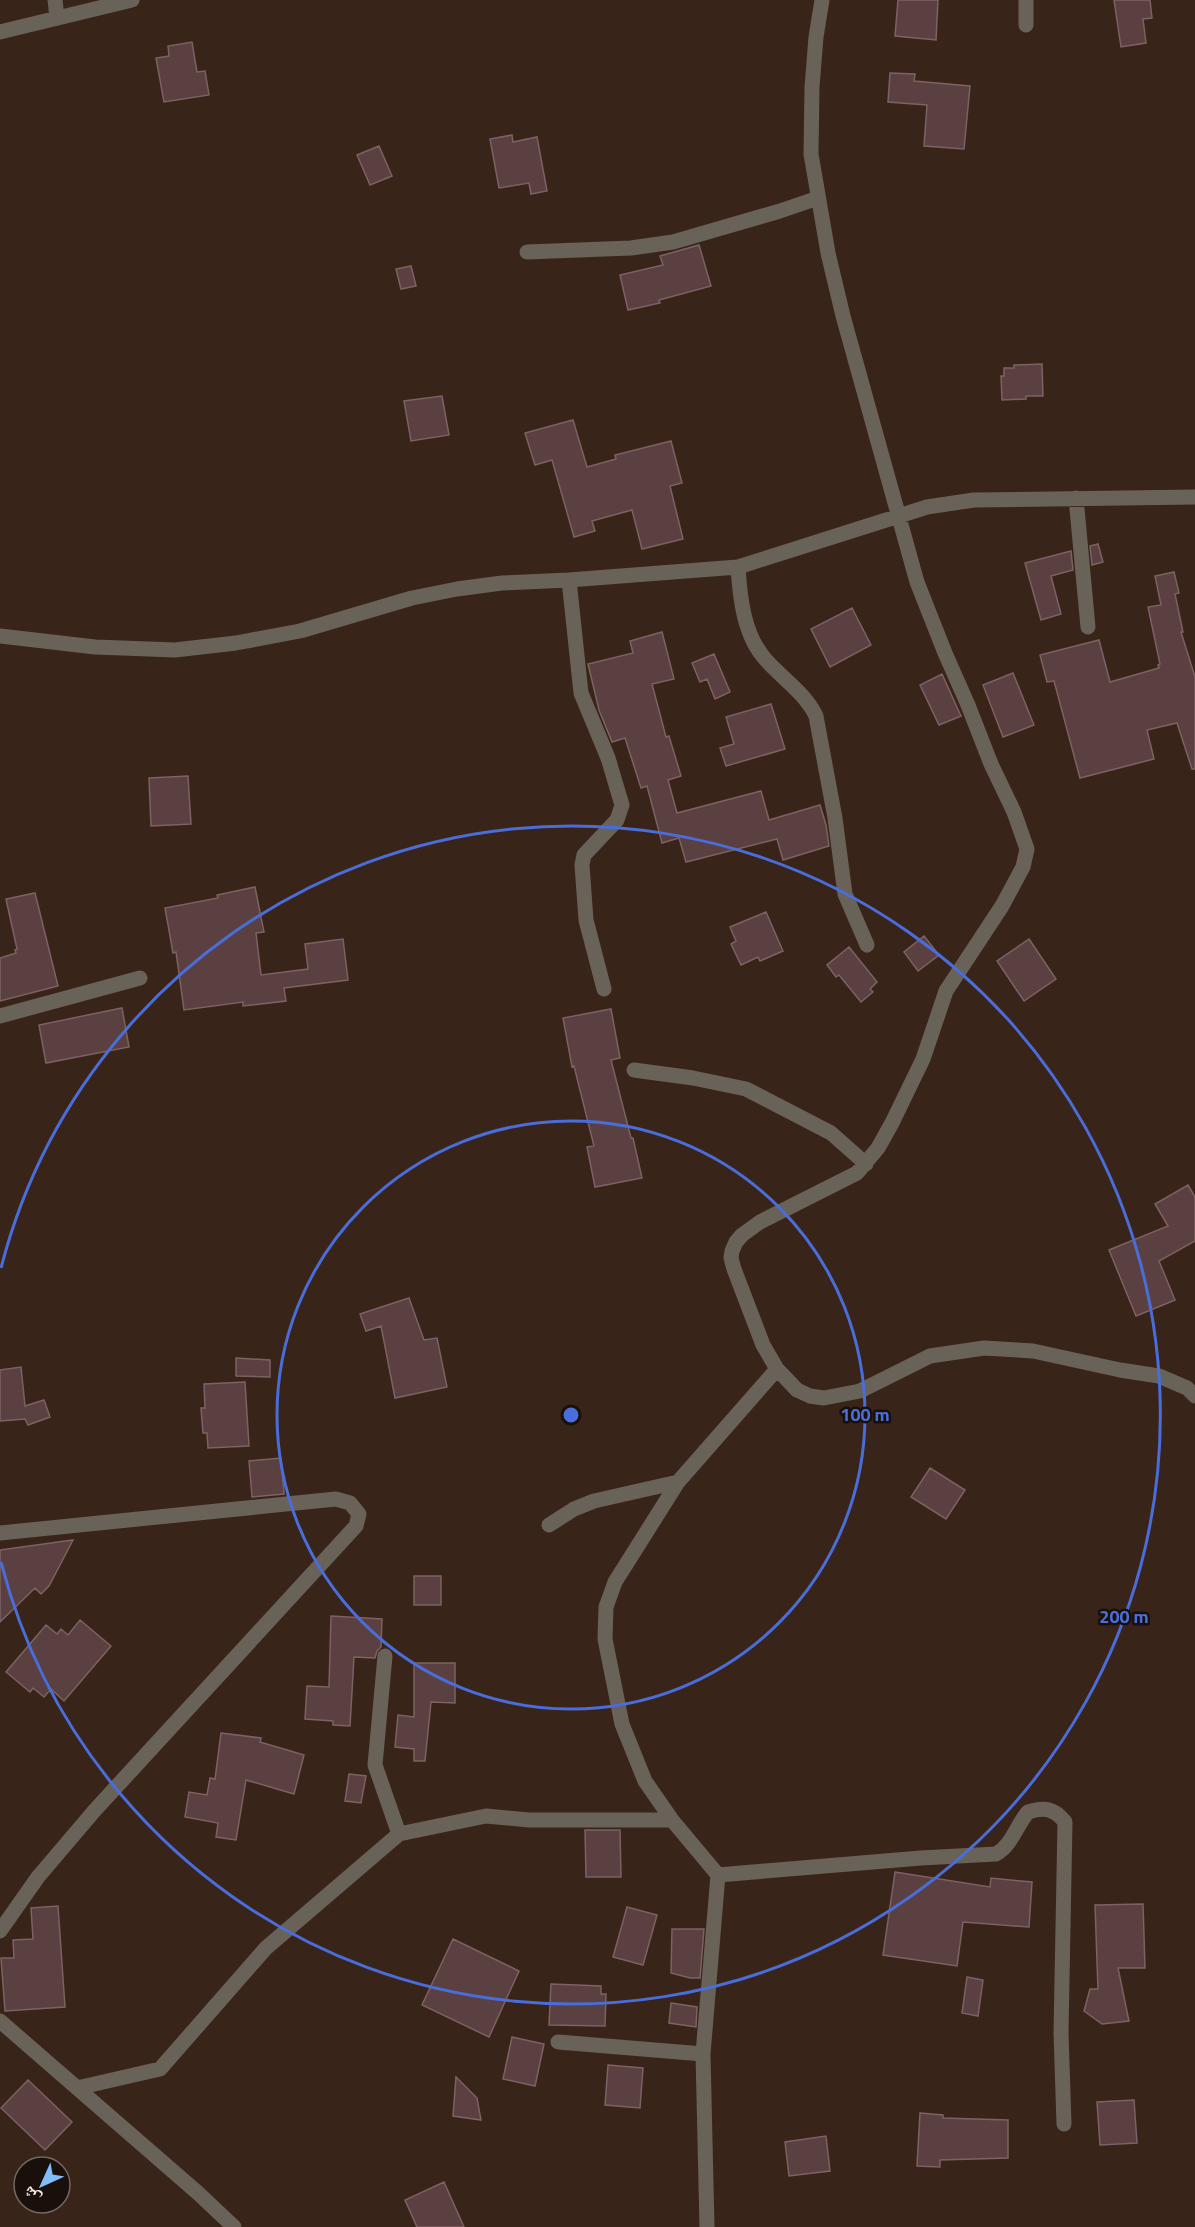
<svg xmlns="http://www.w3.org/2000/svg" width="1195" height="2227" font-family="'Titillium Web','Noto Naskh Arabic',sans-serif">
	<rect width="100%" height="100%" fill="#392419"/>
	<path fill="#5b4041" stroke="#7e6162" stroke-width="1.5" d="M898 0H938L936 40 895 36Z
		M1114 0H1150L1152 18 1143 19 1146 43 1121 47Z
		M192 42 197 72 205 71 209 95 164 102 156 58 169 56 168 46Z
		M890 73 915 74 914 81 970 86 964 149 924 146 927 105 888 102Z
		M512 135 513 142 537 137 547 191 531 194 529 183 499 188 490 139Z
		M379 146 392 176 370 185 357 155Z
		M699 245 711 286 659 300 660 303 628 310 620 275 663 265 660 256Z
		M411 266 416 286 401 289 396 269Z
		M1042 364 1043 396H1026V399L1002 400 1001 376H1004V368H1014V365Z
		M442 396 449 435 411 441 404 401Z
		M573 420 587 467 616 459 615 455 671 441 682 483 670 486 683 539 642 549 632 510 592 521 595 531 574 537 552 460 535 465 525 433Z
		M1098 544 1103 562 1092 565 1090 546Z
		M1071 551 1073 570 1051 576 1061 614 1041 620 1025 563Z
		M1174 572 1179 593 1175 594 1183 632H1181L1195 677V769H1192L1177 723 1147 730 1154 759 1080 778 1054 681 1047 682 1040 655 1099 640 1110 682 1159 668 1158 665 1160 664 1148 607 1161 605 1155 576Z
		M852 608 871 645 830 667 811 629Z
		M662 632 674 679 652 684 666 737 669 736 681 776 668 780 677 813 761 791 769 820 820 805 826 825 829 846 783 860 777 839 686 862 679 838 662 843 647 786 641 788 625 738 612 742 599 710 588 664 633 653 630 641Z
		M714 654 730 692 715 699 707 679 700 682 692 663Z
		M1013 673 1034 725 1003 737 983 685Z
		M942 674 961 716 939 725 920 685Z
		M771 704 785 749 726 766 720 748 734 744 726 717Z
		M188 776 191 824 151 826 149 778Z
		M255 887 264 932 256 933 261 975 308 969 305 944 343 939 348 980 284 988 286 1001 243 1006V1002L184 1010 176 952 173 953 165 908 218 898 217 895Z
		M35 893 58 986 0 1001V958L16 953 15 950 17 949 6 899Z
		M766 912 783 951 760 961 758 957 741 965 731 944 736 941 730 927Z
		M924 936 939 955 918 971 904 952Z
		M1029 939 1056 979 1024 1001 997 961Z
		M849 947 877 982 870 989 873 992 861 1002 839 975 836 977 827 965Z
		M122 1008 129 1047 46 1063 39 1025Z
		M611 1009 620 1058 611 1060 631 1138H633L642 1178 595 1187 587 1147 594 1146 574 1066 572 1067 563 1018Z
		M1188 1185 1195 1197V1241L1159 1261 1175 1300 1136 1316 1109 1250 1168 1226 1155 1204Z
		M409 1298 424 1340 437 1338 447 1387 395 1398 381 1326 366 1331 360 1314Z
		M236 1358 270 1360V1377L236 1376Z
		M21 1367 25 1406 44 1400 50 1417 28 1425 25 1419 0 1421V1370Z
		M245 1382 249 1446 208 1448 207 1433H203L201 1408H205L204 1384Z
		M281 1458 284 1494 252 1497 249 1461Z
		M930 1468 965 1490 946 1519 911 1497Z
		M73 1540 49 1586 41 1594 35 1588 0 1622V1550Z
		M414 1576H441V1605H414Z
		M331 1616 382 1619 381 1647 377 1651 375 1658 354 1657 350 1726 333 1725V1721L305 1719 307 1686 329 1687Z
		M80 1620 111 1646 64 1701 51 1689 44 1697 33 1688 30 1692 6 1672 46 1625 57 1634 61 1629 68 1635Z
		M414 1663H455V1703L431 1702 425 1761H414V1749L395 1747 398 1715 414 1717Z
		M221 1733 261 1738 260 1742 304 1755 294 1794 246 1780 236 1840 216 1837 218 1823 185 1817 189 1792 207 1795 210 1778 215 1779Z
		M349 1774 366 1776 361 1803 345 1801Z
		M585 1830H620L621 1877H586Z
		M895 1872 990 1887 991 1878 1032 1882 1029 1927 963 1922 957 1966 883 1955Z
		M1143 1904 1145 1968H1118L1129 2021 1102 2024 1084 2011 1090 1989H1098L1095 1905Z
		M58 1906 65 2007 5 2011 1 1958H14L13 1940 33 1939 31 1908Z
		M627 1907 657 1915 643 1965 613 1957Z
		M672 1929H704L700 1978H690L671 1973Z
		M453 1939 519 1971 489 2037 422 2005Z
		M967 1977 983 1980 978 2016 962 2013Z
		M551 1984 601 1986V1994H606L605 2026 549 2025Z
		M671 2003 697 2007 696 2027 669 2023Z
		M512 2037 544 2044 535 2086 503 2079Z
		M608 2065 643 2068 640 2108 605 2105Z
		M456 2077 477 2098 481 2120 453 2116Z
		M28 2080 72 2122 45 2150 1 2108Z
		M1134 2100 1137 2143 1100 2145 1097 2102Z
		M920 2113 943 2115V2118L1008 2120V2158L940 2160V2167L917 2166Z
		M826 2136 830 2171 789 2176 785 2142Z
		M444 2182 464 2227H417L405 2200Z"/>
	<g fill="none" stroke-linecap="round" stroke-linejoin="round">
		<path stroke="#686258" stroke-width="15" d="M55 0 57 18
			M822 0 816 37 812 87 811 154 828 253 843 316 917 582 945 653 968 705 991 764 1014 812 1027 849 1023 867 1002 906 946 991 923 1059 892 1123 878 1148 857 1173 760 1222 742 1235 736 1242 732 1251 731 1258 734 1269 763 1345 777 1369 797 1390 810 1396 824 1398 860 1391 930 1356 984 1348 1033 1351 1120 1370 1159 1376 1187 1388 1195 1396
			M1026 0V25
			M0 32 132 0
			M527 252 631 248 673 242 780 211 818 198
			M1076 498 1088 627
			M738 567C740 599 744 636 766 660 783 679 805 693 816 716L835 818 845 894 867 945
			M569 580 581 693 608 758 622 805 617 820 584 855 582 865 586 920 604 989
			M0 636 95 647 175 650 236 643 300 631 412 598 457 589 502 583 569 580 738 567 927 507 974 500 1195 497
			M0 1016 140 978
			M634 1070 693 1078 746 1089 831 1133 866 1164
			M549 1525 574 1509 594 1501 678 1482
			M0 1533 336 1499 350 1503 359 1514 356 1526 95 1810 38 1877 0 1931
			M385 1656 375 1765 399 1834 486 1816 529 1820H672
			M718 1875 921 1858 996 1854C1012 1845 1016 1826 1028 1812 1044 1807 1054 1808 1065 1822L1061 2033 1064 2124
			M0 2021 198 2193 234 2227
			M558 2042 703 2054
			M77 2088 160 2069 266 1948 399 1834
			M707 2227 703 2054 718 1875 672 1820 645 1781 622 1724 605 1639 606 1607 615 1582 678 1482 777 1369"/>
	</g>
	<g fill="none" stroke="#496dda" stroke-width="3">
		<circle cx="571" cy="1415" r="294"/>
		<path d="M1 1268A589 589 0 1 1 1 1562"/>
	</g>
	<circle cx="571" cy="1415" r="9" fill="#496dda" stroke="#19100b" stroke-width="3"/>
	<g font-size="18" text-anchor="middle" font-weight="bold" fill="#496dda" stroke="#19100b" stroke-width="5" stroke-linejoin="round" paint-order="stroke">
		<text x="865" y="1421">100 m</text>
		<text x="1124" y="1623">200 m</text>
	</g>
	<g transform="translate(42 2185) rotate(225)"><circle r="28" fill="#19100b" stroke="#736861" stroke-width="1.5"/>
	<path d="M0-4.5L10 22L0 15L-10 22Z" fill="#80bdfa"/>
	<text y="-9" font-size="16" font-weight="bold" text-anchor="middle" fill="#f9ebe3">ش</text>
	</g>
</svg>
